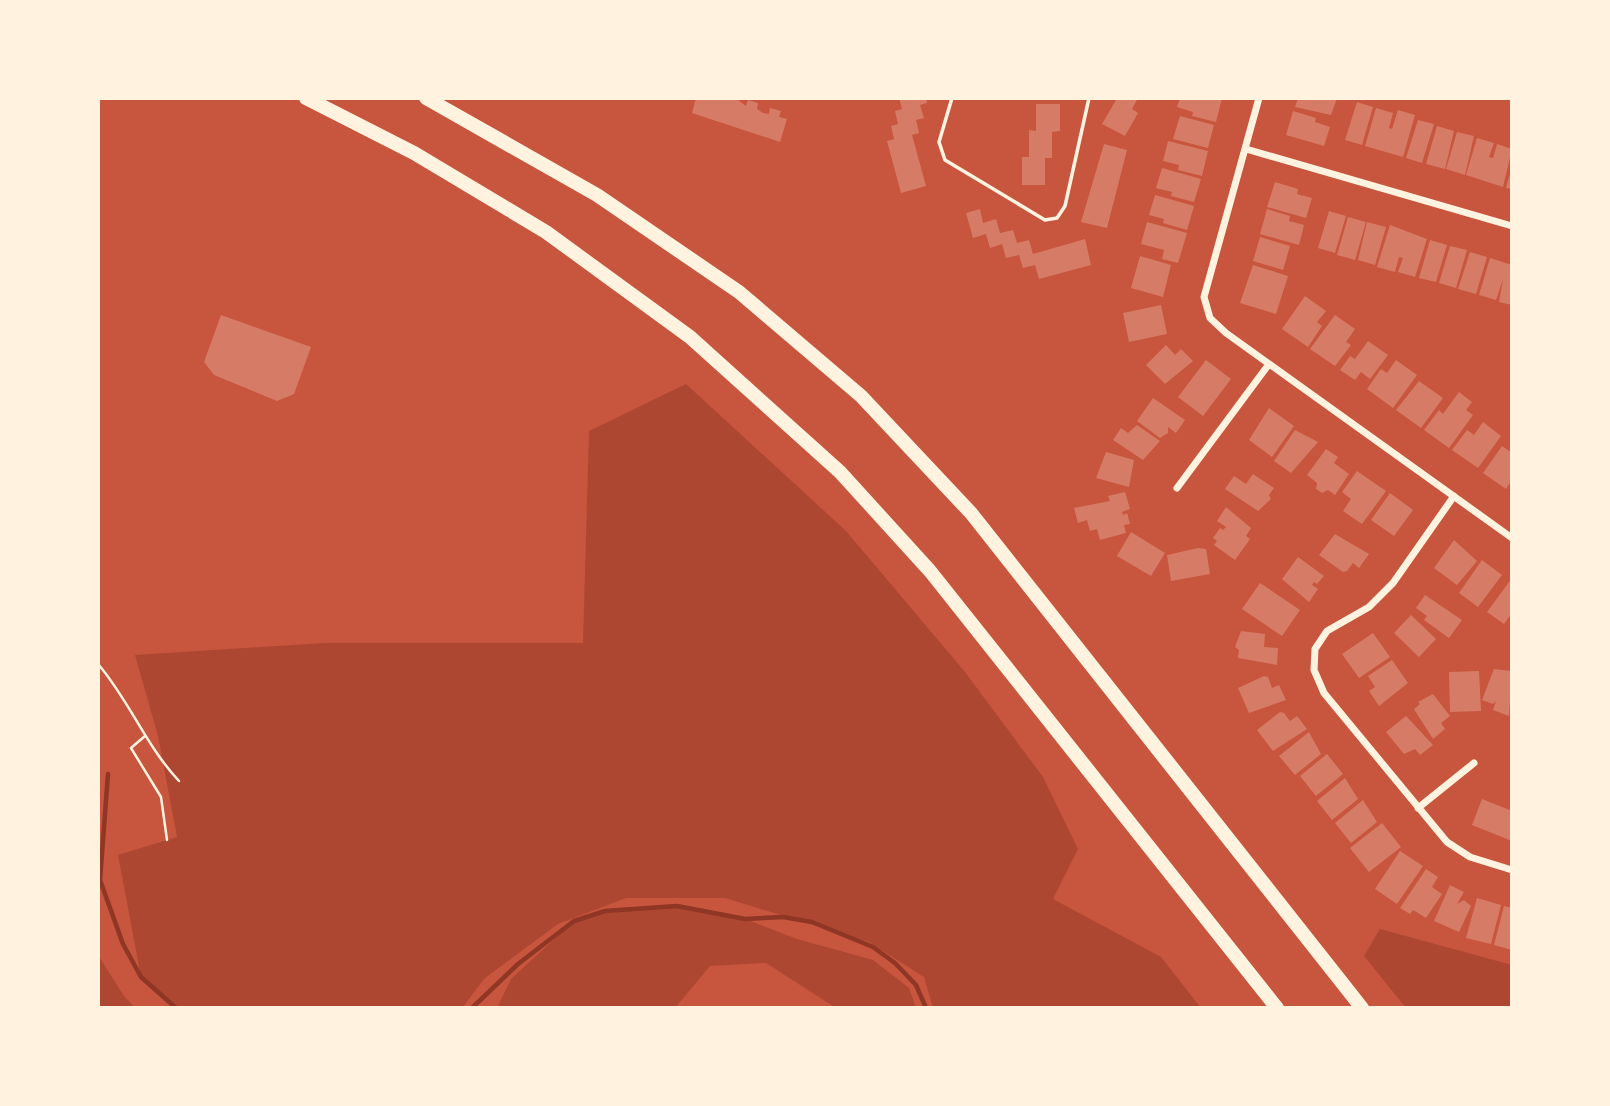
<svg xmlns="http://www.w3.org/2000/svg" width="1610" height="1106" font-family="'Noto Sans',sans-serif">
	<rect width="100%" height="100%" fill="#c8553d"/>
	<path fill="#ae4732" d="M686 384 846 531 965 672 1043 777 1078 849 1053 899 1161 957 1201 1008H933L924 977 869 942 725 898H626L558 924 485 978 462 1008H176L141 977 118 855 177 837 158 736 135 655 324 643H583L589 431Z
		M677 906 745 919 797 939 873 960 909 988 916 1008H836L766 963 710 966 675 1008H497L511 979 574 921 605 911Z
		M1380 929 1512 965V1008H1406L1364 956Z
		M98 955 124 996 135 1008H98Z"/>
	<g fill="none" stroke-linecap="round" stroke-linejoin="round">
		<path stroke="#8f3625" stroke-width="4.5" d="M108 774 100 880 123 944 141 977 176 1008
			M472 1008 518 964 574 921 605 911 677 906 745 919 783 917 812 922 873 947 895 963 916 985 926 1008"/>
	</g>
	<path fill="#d67c66" d="M696 98H735L746 106 748 100 758 103 757 109 763 113 769 114 770 108 781 111 779 117 787 119 780 142 692 113Z
		M899 98H926L927 103 920 105 924 118 916 120 919 133 912 135 926 186 901 193 887 141 894 139 891 126 898 124 895 111 902 109Z
		M1111 98H1138L1132 109 1138 113 1125 136 1102 124 1116 100Z
		M1180 98H1222L1216 122 1192 116 1193 112 1177 107Z
		M1298 98H1337L1331 115 1295 107Z
		M1357 102 1373 107 1362 145 1345 140Z
		M1036 104H1060V131L1052 132V158H1045V185H1022V157H1029V130L1036 131Z
		M1376 108 1393 113 1389 128 1392 129 1398 110 1415 115 1403 157 1365 146Z
		M1293 111 1316 118 1315 122 1330 127 1324 146 1286 135Z
		M1180 116 1214 125 1208 148 1173 139Z
		M1418 120 1434 124 1422 163 1406 158Z
		M1437 126 1454 131 1445 169 1426 164Z
		M1457 132 1474 136 1465 175 1446 169Z
		M1477 138 1494 143 1489 157 1493 158 1497 144 1512 149 1503 187 1466 175Z
		M1168 141 1208 151 1202 176 1178 170 1179 165 1163 161Z
		M1104 144 1127 150 1107 228 1081 222Z
		M1162 168 1201 179 1194 202 1171 196 1172 192 1156 188Z
		M1511 170H1512V189L1506 188Z
		M1275 182 1298 189 1297 194 1312 198 1306 218 1267 207Z
		M1155 195 1194 206 1187 230 1163 223 1164 219 1149 215Z
		M980 209 983 223 996 219 1000 233 1013 230 1017 243 1029 240 1033 254 1085 239 1091 265 1039 279 1035 265 1023 268 1019 255 1006 258 1002 244 990 248 986 234 973 238 966 213Z
		M1267 209 1290 216 1289 221 1304 225 1299 245 1260 234Z
		M1329 211 1346 216 1335 253 1318 248Z
		M1348 217 1366 222 1355 260 1337 255Z
		M1147 222 1187 233 1178 263 1162 259 1164 250 1141 244Z
		M1367 222 1386 227 1375 265 1358 260Z
		M1390 225 1427 239 1415 277 1398 272 1403 258 1399 257 1395 272 1377 267Z
		M1260 237 1290 246 1283 270 1253 261Z
		M1430 240 1447 245 1436 282 1419 278Z
		M1450 246 1467 250 1456 288 1439 283Z
		M1470 252 1487 257 1476 294 1458 289Z
		M1140 256 1171 265 1163 297 1131 288Z
		M1490 258 1512 265V305L1499 302 1503 279 1496 300 1479 295Z
		M1253 265 1288 276 1276 314 1240 303Z
		M1305 296 1326 311 1317 322 1322 326 1308 347 1282 329Z
		M1161 305 1167 334 1129 342 1123 313Z
		M221 315 311 347 294 394 277 401 214 375 204 362Z
		M1335 315 1355 329 1346 342 1351 345 1335 366 1310 349Z
		M1368 341 1388 355 1370 379 1361 372 1355 380 1340 370 1350 356 1355 359Z
		M1166 345 1175 355 1181 349 1193 361 1165 384 1146 365Z
		M1206 360 1231 379 1203 416 1178 397Z
		M1396 360 1417 375 1393 408 1367 389 1381 369 1387 373Z
		M1419 381 1443 398 1421 428 1396 410Z
		M1459 392 1472 402 1466 410 1473 415 1449 448 1424 430 1439 410 1443 414Z
		M1153 398 1185 420 1176 433 1168 427V433L1160 438 1137 421Z
		M1269 408 1294 426 1272 457 1249 440Z
		M1483 422 1501 436 1478 468 1452 450 1467 430 1474 435Z
		M1137 425 1160 441 1143 460 1113 440 1121 428 1128 433Z
		M1295 430 1318 442 1291 473 1274 461Z
		M1502 446 1512 453V480L1506 489 1483 473Z
		M1326 449 1338 457 1334 463 1349 474 1335 495 1328 490 1322 493 1316 489 1317 483 1307 475Z
		M1106 452 1134 460 1129 487 1096 478Z
		M1357 471 1386 491 1362 524 1343 511 1351 499 1342 492Z
		M1253 474 1274 488 1269 495 1271 499 1258 511 1225 489 1234 476 1246 484Z
		M1125 492 1130 509 1122 512 1123 515 1127 513 1130 524 1124 525 1126 533 1100 540 1097 529 1090 531 1087 520 1078 523 1074 508 1110 501 1108 496Z
		M1390 493 1413 510 1394 536 1371 520Z
		M1226 507 1251 528 1246 536 1250 539 1235 560 1214 545 1217 541 1213 538 1220 528 1223 530 1226 527 1217 521Z
		M1131 532 1165 553 1151 576 1117 556Z
		M1335 534 1369 554 1359 568 1353 563 1347 571 1343 572 1319 555Z
		M1454 540 1477 561 1457 585 1434 568Z
		M1198 548 1206 549 1210 574 1171 581 1167 555Z
		M1298 557 1324 576 1317 584 1314 582 1312 585 1318 589 1309 602 1282 579Z
		M1482 560 1502 575 1478 607 1459 593Z
		M1512 578V613L1504 624 1487 612Z
		M1260 583 1300 610 1282 636 1242 609Z
		M1425 595 1462 620 1449 638 1424 620 1427 616 1416 608Z
		M1411 615 1436 639 1419 657 1394 633Z
		M1241 631 1265 634 1264 647 1278 648 1277 665 1238 658 1239 650 1235 647Z
		M1373 633 1390 657 1359 678 1342 654Z
		M1392 660 1408 683 1379 706 1369 691 1375 687 1368 676Z
		M1494 669 1512 671 1509 716 1493 710 1496 701 1493 704 1482 700Z
		M1479 671 1481 711 1450 712 1449 672Z
		M1264 676 1268 677 1272 688 1279 685 1286 700 1249 713 1238 688Z
		M1433 694 1450 716 1441 723 1445 729 1433 739 1414 709 1420 704 1418 702Z
		M1280 712 1284 713 1290 721 1297 716 1307 729 1273 751 1257 730Z
		M1406 716 1433 745 1420 755 1415 749 1404 754 1386 732Z
		M1309 732 1321 754 1295 775 1279 756Z
		M1327 754 1343 774 1316 796 1300 776Z
		M1345 778 1358 799 1332 820 1317 801Z
		M1482 799 1512 811V841L1472 825Z
		M1363 800 1377 822 1351 843 1335 823Z
		M1382 823 1401 847 1369 872 1350 848Z
		M1400 851 1423 866 1397 904 1375 889Z
		M1426 869 1438 877 1432 887 1442 894 1426 918 1413 910 1410 914 1400 908Z
		M1450 885 1464 892 1457 904 1464 900 1471 906 1459 932 1434 921Z
		M1477 898 1501 905 1491 944 1466 938Z
		M1504 906 1512 908V950L1494 945Z"/>
	<g fill="none" stroke-linecap="round" stroke-linejoin="round">
		<path stroke="#fff3e0" stroke-width="2.5" d="M98 664C129 700 146 746 179 781
			M145 736 131 748 161 797 167 840"/>
		<path stroke="#fff3e0" stroke-width="3.5" d="M952 98 939 142 945 160 1045 220 1057 218 1065 206 1089 98"/>
		<path stroke="#fff3e0" stroke-width="7" d="M1259 98 1204 297 1210 318 1226 333 1512 538
			M1246 149 1512 226
			M1177 488 1269 364
			M1454 496 1393 583 1369 607 1327 631 1315 649 1314 670 1324 693 1447 842 1470 857 1512 870
			M1418 808 1474 763"/>
		<path stroke="#fff3e0" stroke-width="14" d="M306 98 414 153 546 232 690 337 840 472 930 571 1277 1008
			M426 98 597 195 739 292 861 396 971 513 1362 1008"/>
	</g>
	<rect width="1610" height="1106" fill="none" stroke="#fff3e0" stroke-width="200"/>
</svg>
